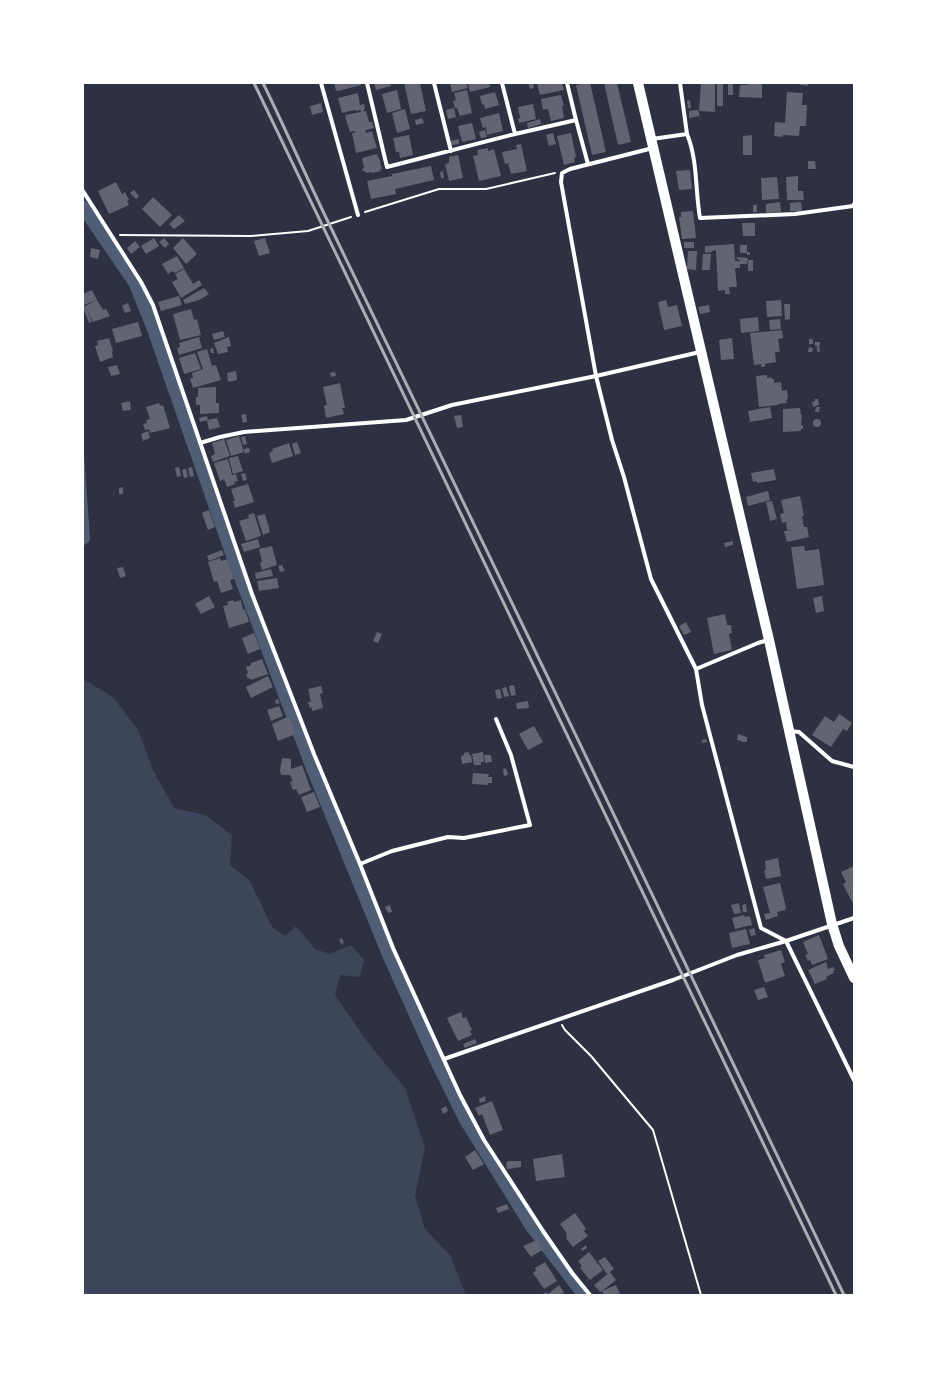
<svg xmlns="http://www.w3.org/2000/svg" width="937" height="1378" font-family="'Asap Condensed',sans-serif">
	<rect width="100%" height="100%" fill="#2d3142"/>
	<path fill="#3c4559" d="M83 679 113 697 138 730 153 770 174 808 205 815 232 835 230 865 250 881 272 927 285 936 296 926 315 949 330 954 351 945 364 960 360 977 340 975 335 995 366 1040 405 1088 425 1148 415 1196 425 1229 450 1255 466 1295H83Z"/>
	<path fill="#4f5d75" d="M83 451 84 453 90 538 89 542 83 546Z"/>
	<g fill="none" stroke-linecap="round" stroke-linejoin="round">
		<path stroke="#4f5d75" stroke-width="13" d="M83 207 135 283 153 328 234 560 312 767 390 958 436 1060 465 1119 532 1227 584 1295"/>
	</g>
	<path fill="#626471" d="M334 83H361V85L338 91V90L336 91Z
		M374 83H390L391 86 376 90Z
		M404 83H420L426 111 411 114Z
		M450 83H466L468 88 452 92Z
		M468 83H489L490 87 470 92Z
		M528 83H533L534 88 530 89Z
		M537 83H562L564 90 540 95Z
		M586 83H590L606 152 592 155 576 85Z
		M604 83H617L631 142 618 145Z
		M701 83H715V112L699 111Z
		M717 83H723V106H717Z
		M728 83H733V95H728Z
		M748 83H762V98L739 97 740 85H748Z
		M801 83H809L808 86 800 85Z
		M397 90 401 109 387 113 382 94Z
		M467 90 472 113 460 116 457 108H455L453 101 456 100 454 93Z
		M495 92 499 105 485 109 484 104 482 105 480 96Z
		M787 92 803 93 802 105H807L806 126H800L799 136 783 135V137L774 136 775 122 785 123Z
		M358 93 360 105 364 104 365 109H364V111L361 112 360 110 356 111 355 110 342 113 338 98Z
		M561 95 564 106H562L564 118 551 121 548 109 543 110 541 99Z
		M690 100 691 108H688L687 101Z
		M321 103 323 112 312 115 310 106Z
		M533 104 536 119 519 123 518 119 520 118 518 107Z
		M454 108 456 117 448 119 446 110Z
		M405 109 410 129 397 133 392 113Z
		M698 110 700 116 689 118V111Z
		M366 111 369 122H372L374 128 359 132 365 130 366 133 372 131 377 148 356 153 352 133H355L354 131 350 132 345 117 346 116 345 115Z
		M499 113 503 131 487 135 486 127 483 128 480 118Z
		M422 118 424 123 416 125 415 120Z
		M540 119 541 124 528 128 527 123Z
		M472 123 476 139 462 142 458 126Z
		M485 130 487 137 481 138 479 132Z
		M553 133 556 144 549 146 546 135Z
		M571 133 576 157 574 158 575 162 564 165 557 136Z
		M409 135 413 155 400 158 399 152H396L393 138Z
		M752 135V155H743V136Z
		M459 139V144L453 145 451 144V141Z
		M521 144 527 171 511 174 508 163 505 164 502 152 517 149 516 145Z
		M488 148V151L494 149 501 176 479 181 473 156 478 155 477 150Z
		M377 154 378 158 379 157 382 169H380L381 171 372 173 371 172 366 173 365 171H363L362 169 364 168 362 158Z
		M458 155 463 178 449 181 445 164 449 163V157Z
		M808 161H815L816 169H808Z
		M431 166 434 180 395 189 396 194 371 199 367 181 392 176V174Z
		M690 170 692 189 679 190 676 171Z
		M443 171 444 178H441L440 172Z
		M798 176V191H803L804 200H787L786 177Z
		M777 177 779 199 762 200 761 178Z
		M116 182 122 194 125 192 129 200 127 201 129 205 109 214 98 191Z
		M134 190 139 196 136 199 130 193Z
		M153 197 172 215 160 227 142 209Z
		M780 202 781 212 766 213V204Z
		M801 202 802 211H790V203Z
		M753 205H757V212H753Z
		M693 211 696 238 682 239 679 217H681V212Z
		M179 215 185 221 174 229 169 224Z
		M742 223H755V236H743Z
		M154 238 159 246 146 254 141 246Z
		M164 238 169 244 165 248 159 242Z
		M183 238 197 254 186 264 173 248Z
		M265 238 270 253 259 256 254 241Z
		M135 241 140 247 131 254 127 248Z
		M684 242H694V248H684Z
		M734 244 735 261H740V260L737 259V257L748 258 747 264H740V268H735L737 287H729L730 294H725V290L718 291 716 250 712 251V252L705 253V246Z
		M740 245H747V252H750V255H747V253H740Z
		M91 248 100 250 98 259 90 257Z
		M688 251H697L696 270 687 269Z
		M703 254H711L710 270H702Z
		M177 256 184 268 175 273 173 271 168 274 162 264Z
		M748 260H753V271H748Z
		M184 269 193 284 199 280 202 285 181 298 172 282 178 279 175 274Z
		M204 288 209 294 199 300 185 304 183 300Z
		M92 290 97 300 84 305 83 294Z
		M179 296 182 305 161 311 158 302Z
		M97 300 103 310 106 309 110 316 93 322 86 308 92 322 89 323 83 307Z
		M666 300 668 307 677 305 682 326 664 330 658 302Z
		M781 300 782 316 767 317 766 301Z
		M128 303 131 311 125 313 122 306Z
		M784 304H790V319L785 320Z
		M709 305 710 312 700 314 698 307Z
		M191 309 194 320 197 319 201 335 180 340 173 314Z
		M758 317 759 331 741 333 740 319Z
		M780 319 781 329 770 330 769 320Z
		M138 322 142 336 116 343 112 329Z
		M782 330 783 338 778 339 780 352H775L776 362 765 364V367H761V364L754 365 750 333Z
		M223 331 225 337 214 340 212 334Z
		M199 337 202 348 179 355 177 348 180 347 179 343Z
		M229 337 231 346 227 347 228 352 218 354 214 343Z
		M109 338 113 351 112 352 113 357 100 362 95 346 98 345 97 341Z
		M732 338 734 359 721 360 719 340Z
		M809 339H813V344H809Z
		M815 342H820V345H819L820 352H817V346H815Z
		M809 347 813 348 812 352H808Z
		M213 348 214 353H211L210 349Z
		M207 349 212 366 216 365 221 380 193 388 190 379 193 378 192 373 203 369 197 352Z
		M195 353 201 369 184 374 179 358Z
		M117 365 120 374 111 376 108 367Z
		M236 371 237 380 228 382 227 373Z
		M335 372 336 376 331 377 330 373Z
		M767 375V378L771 377 772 379H774V383L781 382 782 391 787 390 788 399 786 400 787 403 778 404V405L759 407 756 376Z
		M340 383 345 408H342L344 414 326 418 324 406 327 405 323 387Z
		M216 387V403H219V413L200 414V405H196V397H198V388Z
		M815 399H818L819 405 813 407 812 402 815 401Z
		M130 401 131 410 123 411 121 403Z
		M159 403 160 406 163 405 170 428 150 433 149 429 145 430 143 424 147 423 146 420 150 419 146 407Z
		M770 407 772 418 750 422 748 411Z
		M816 407H820L819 412H815Z
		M800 408 801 415H802L801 425H803V429H801V431L783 432V409Z
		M246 414 247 422 243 423 241 415Z
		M461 415 463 427 457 428 454 416Z
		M207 416 208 420 200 422 199 418Z
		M217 418 220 427 209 430 207 420Z
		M813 423a4 4 0 1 1 8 0a4 4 0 1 1-8 0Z
		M148 431 150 438 143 441 141 434Z
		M239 436 244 452 231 456 226 440Z
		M245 436 247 444 243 445 241 437Z
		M224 439 230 456 213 462 211 456 215 454 212 443Z
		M297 442 301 453 295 455 292 444Z
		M289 443 293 456 272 463 269 453 273 451 272 449Z
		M249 448 250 452 245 454 244 449Z
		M238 456 243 471 233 474 229 458Z
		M228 459 232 475 236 474 238 481 234 482 235 484 227 487 224 479 220 481 214 463Z
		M179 467 181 476 177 477 175 468Z
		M192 467 194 476 190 477 188 468Z
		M186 469 188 477 184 478 182 470Z
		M774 469 776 480 757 483V481L753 482 751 473Z
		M245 473 247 480 243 481 241 474Z
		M248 484 254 502 235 508 233 501H235L231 489Z
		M123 487V494H119V488Z
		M768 491 770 500 748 506 746 497Z
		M800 496 804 516H802L804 527H807L809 537 787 542 784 531 793 530H787L786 522 782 523 780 514 784 513 781 500Z
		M772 501 777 519 770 521 766 502Z
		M209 510 215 527 208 530 202 513Z
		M254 513 261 536 246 541 239 521 249 518 248 515Z
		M265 514 270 532 263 535 257 516Z
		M258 539 260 547 244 552 241 544Z
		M733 541V545L725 547 724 543Z
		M272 546 277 565 262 570 260 563 262 562 259 549Z
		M804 546 805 551 819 549 824 585 797 589 791 547Z
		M222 550 224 555 209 561 207 556Z
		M220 558 221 561 227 559 234 579 230 580 233 589 221 593 217 581 214 582 208 562Z
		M282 565 285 571 280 572 278 566Z
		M123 567 126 576 120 578 117 568Z
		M271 569 273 576 256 579 255 573Z
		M277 578 279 588 259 591 257 581Z
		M209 596 215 607 201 614 195 604Z
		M822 596 824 611 816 613 813 598Z
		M233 600 234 602 241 600 243 610 245 609 249 622 229 628 223 606 228 605 227 602Z
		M725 614 727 625H731L732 633 729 634 732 650 714 654 707 618Z
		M686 622 691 632 684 635 679 626Z
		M377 632 382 634 378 643 373 641Z
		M254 633 260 649 248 654 242 638Z
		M262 659 268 674 251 680 250 678 248 679 246 674 248 673 246 667 251 665V663Z
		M268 676 273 687 251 698 246 687Z
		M514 685 516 695 511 696 509 686Z
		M321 686 323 693 320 694 323 708 312 711V707L310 708 308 702H311L308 689Z
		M506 687 509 696 504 697 502 688Z
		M500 689 502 698 497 699 495 690Z
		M278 699 280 703 276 704 275 700Z
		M528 701 529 708 517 709 516 703Z
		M279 706 283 716 271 721 267 710Z
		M839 714 852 723 847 731 843 729 831 747 812 735 825 716 834 722Z
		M289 716 296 734 278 741 272 724Z
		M534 726 543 742 528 750 519 734Z
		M738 734 747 737V742H741L742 741 737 740Z
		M706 739 707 742 702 743V740Z
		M469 752V755H471L472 762 462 764 461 756 464 755V753Z
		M483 752 484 762H481V765H474L472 754Z
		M484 755H491L492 762 485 763Z
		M282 758 291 759V769L302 765 311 790 299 795 296 789 293 790 290 782 293 781 290 775H281L280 770Z
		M506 768 508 775 504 776 503 769Z
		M473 773 489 774 488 777H492V783H488V785L472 784Z
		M314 792 320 807 307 812 301 797Z
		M778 858 781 876 766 879 764 870H766L765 861Z
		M854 866V902H852L843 884 846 882 841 872Z
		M780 883 786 908H785L786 910 777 912 778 916 766 920 764 914 770 913 763 887Z
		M739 903 741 913 734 914 731 905Z
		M746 904 747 912H743L742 905Z
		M390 905 392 912 388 913 385 907Z
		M744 915 745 917 750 916 752 925 735 929 732 918Z
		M754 928 756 935 751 936 749 930Z
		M746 929 750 944 732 948 729 933Z
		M819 935 828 959 812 965 810 960 808 961 805 955 808 954 803 942Z
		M342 938 344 943 341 944 339 940Z
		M781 950 785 962 781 964 785 976 765 983 758 960 765 958 764 955Z
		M826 962 828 969 833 967 835 970 833 971 834 973 826 977 827 979 815 984 808 970Z
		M764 987 768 997 758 1000 754 990Z
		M461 1012 463 1018 466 1017 472 1030 470 1031 472 1035 458 1041 447 1018Z
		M475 1039 477 1043 465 1048 463 1044Z
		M485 1096 486 1101 480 1103 479 1099Z
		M492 1101 503 1130 490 1135 482 1114 479 1116 475 1108Z
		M446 1106 448 1111 443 1114 441 1109Z
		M475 1150 484 1164 473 1170 465 1157Z
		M562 1154 565 1177 536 1181 533 1159Z
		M508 1161H521V1167L509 1169H507L506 1163Z
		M507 1204 509 1209 498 1213 496 1208Z
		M575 1213 586 1229 584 1231 588 1236 573 1247 566 1238 567 1237 566 1235 567 1234 560 1224Z
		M537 1240 542 1250 531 1257 523 1246Z
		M586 1245 587 1248 582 1251 581 1249Z
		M589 1252 603 1270 590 1280 580 1268 582 1266 578 1261Z
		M605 1257 614 1269 607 1274 598 1261Z
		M545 1262 557 1281 544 1289 533 1273 536 1270 535 1268Z
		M610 1272 616 1280 602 1291 616 1285 620 1294 618 1295H604L602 1291 600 1292 594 1285Z
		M559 1285 564 1292 561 1295H542L546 1292 548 1294Z"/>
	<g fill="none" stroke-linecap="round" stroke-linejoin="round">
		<path stroke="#fff" stroke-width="2" d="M365 212 439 189H486L555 173
			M120 235 251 236 308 231 351 217
			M562 1025 565 1030 591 1056 653 1130 701 1295"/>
		<path stroke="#fff" stroke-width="4" d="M321 83 358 215
			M367 83 387 167 515 134 576 120 567 83
			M434 83 451 151
			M502 83 515 134
			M576 120 588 164
			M687 134C698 161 695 190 700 218L795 214 853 206 854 204
			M652 139 687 134 680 83
			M653 148 570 169 562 173 561 182 596 376 612 440 624 477 651 579 696 669 702 705 761 928 786 941 854 1080
			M83 191 141 282 153 305 252 594 314 754 360 864 393 948 460 1095 484 1140 543 1231 572 1273 590 1295
			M200 443 220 437 244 432 406 420 452 405 596 376 700 352
			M696 669 758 643 768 640
			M790 731 799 732 832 761 854 767
			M360 864 392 851 448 837 464 838 530 825 511 755 496 719
			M444 1059 673 980 737 955 786 941 854 918"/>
		<path stroke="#fff" stroke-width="10" d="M638 83 769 640 832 924 839 946 854 978"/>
		<path stroke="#abadb3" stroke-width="3" d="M254 83 836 1295
			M263 83C287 132 308 181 332 230 503 585 675 939 844 1295"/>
	</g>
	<rect width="937" height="1378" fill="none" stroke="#ffffff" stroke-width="168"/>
</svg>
